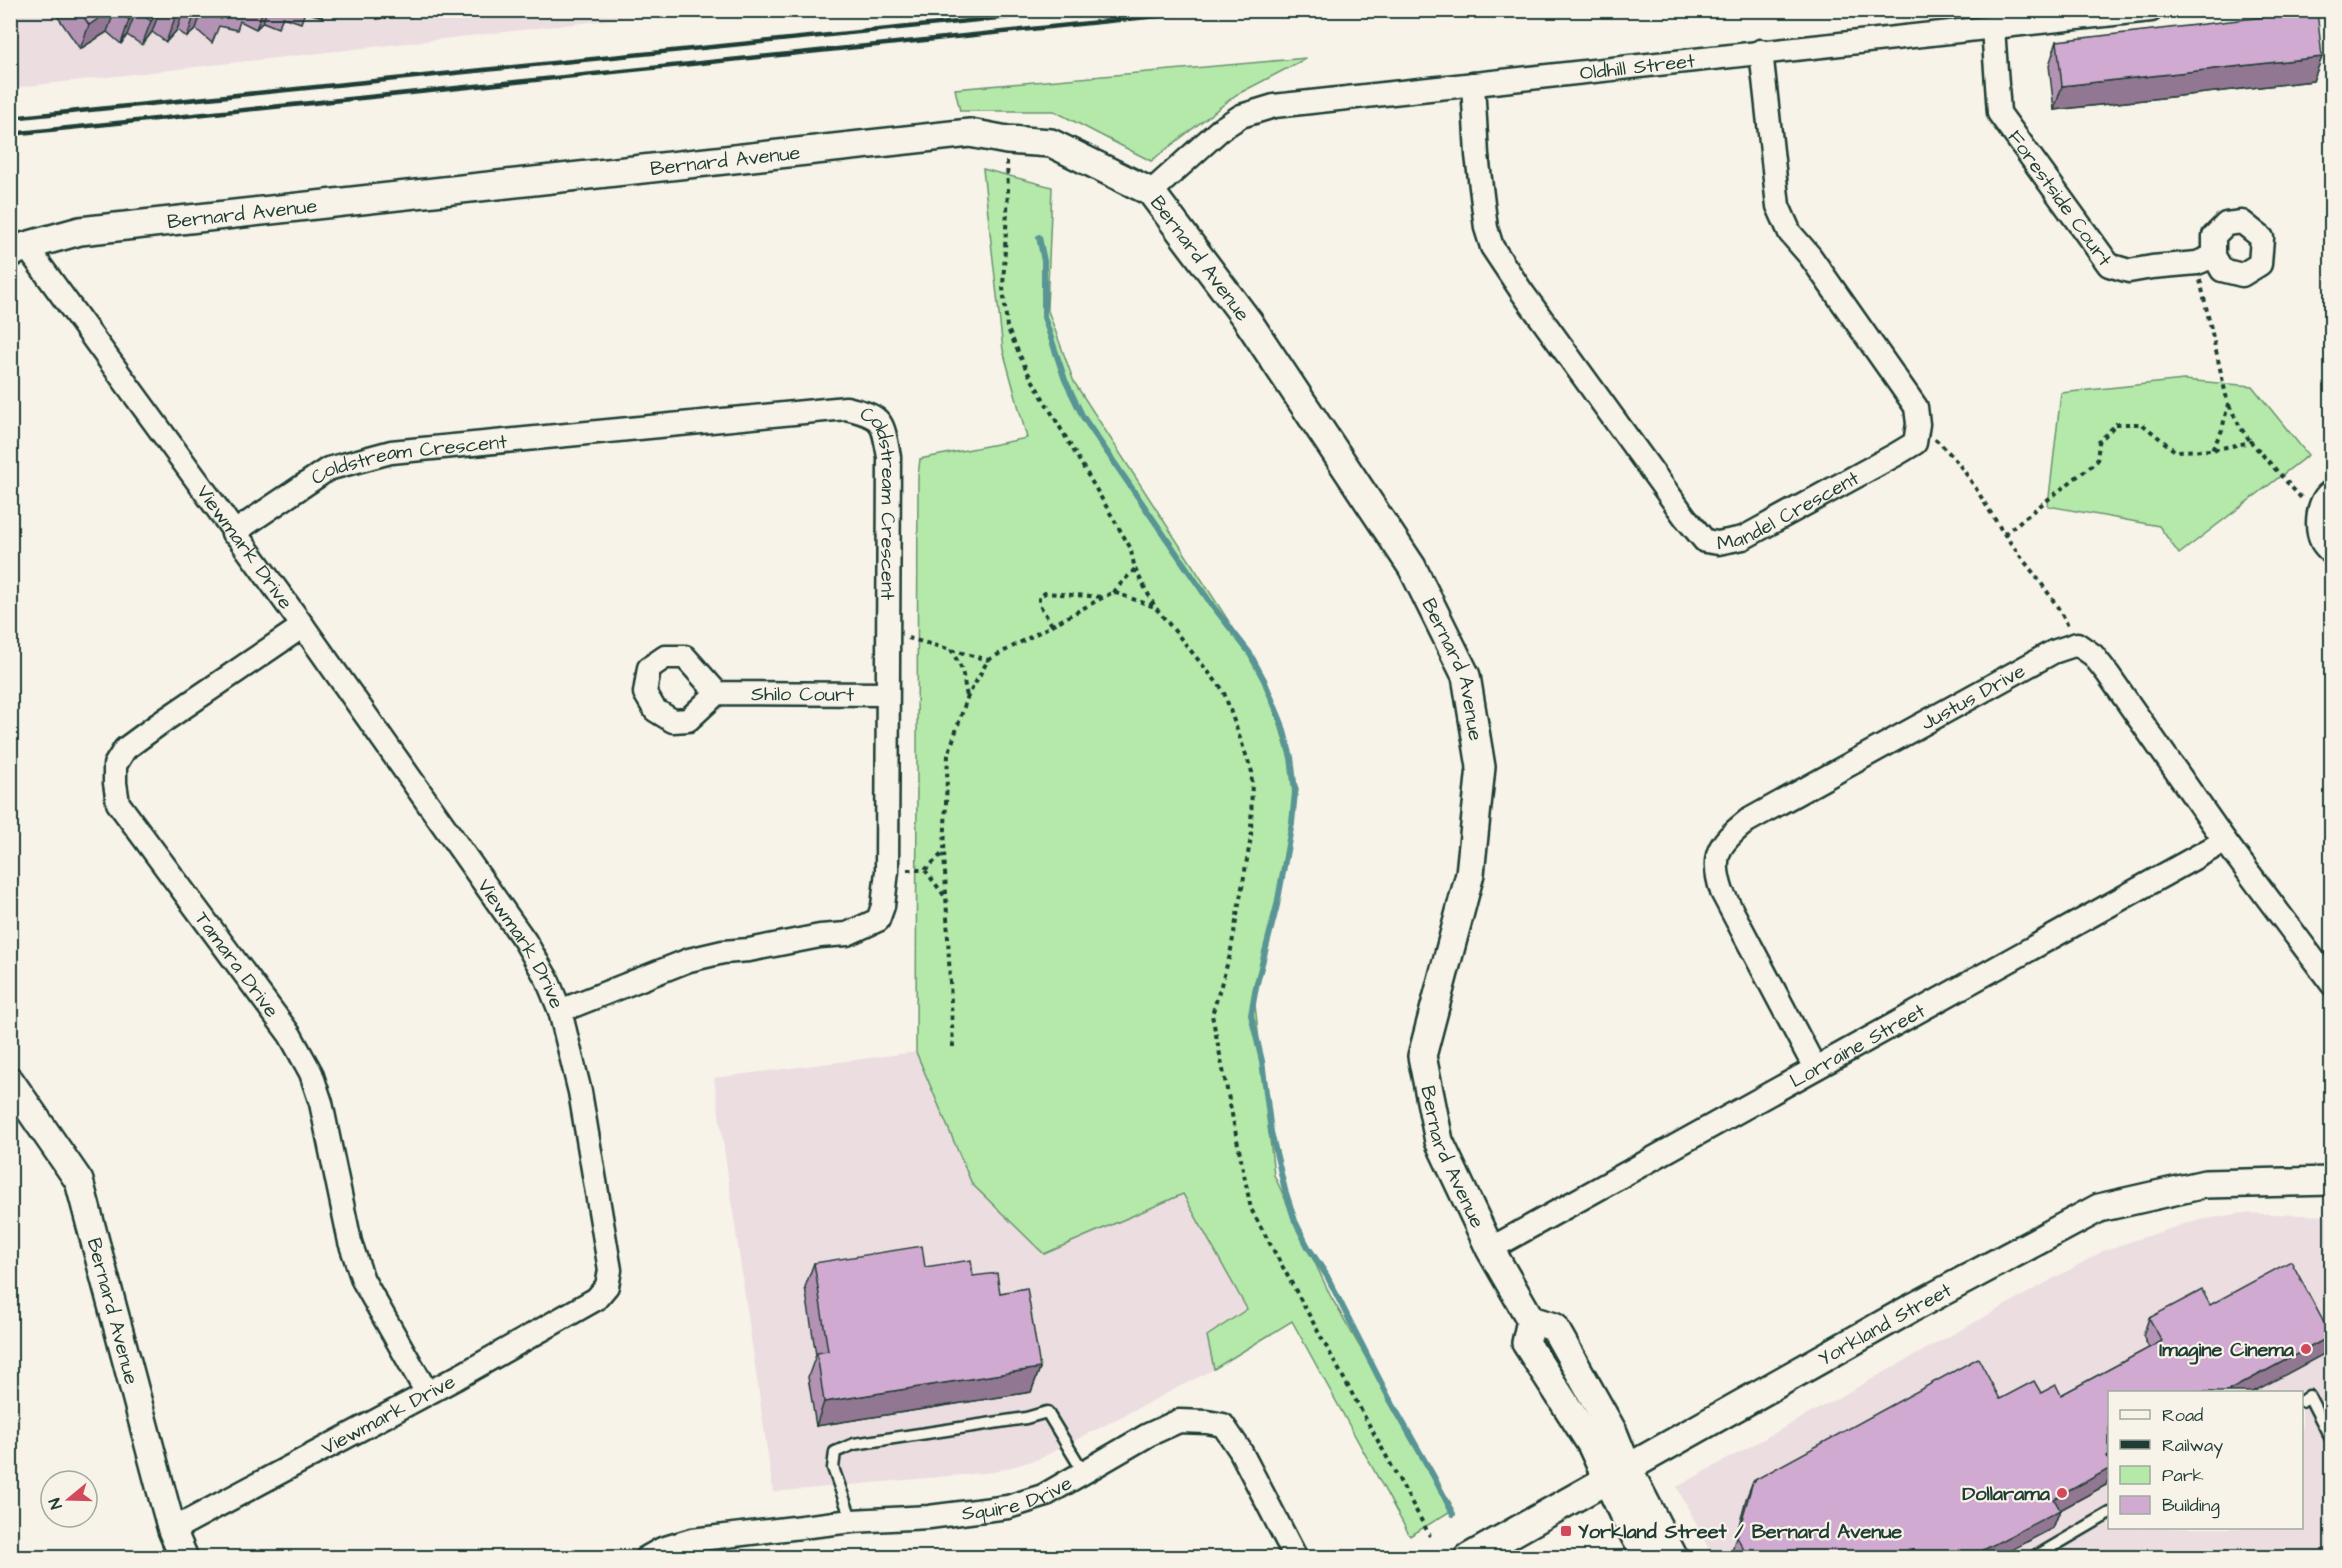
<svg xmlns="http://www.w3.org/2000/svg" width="2342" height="1568" font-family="'Architects Daughter',sans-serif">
	<rect width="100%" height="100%" fill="#f7f3e8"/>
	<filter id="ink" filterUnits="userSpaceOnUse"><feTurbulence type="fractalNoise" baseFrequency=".0167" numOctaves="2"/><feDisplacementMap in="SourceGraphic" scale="12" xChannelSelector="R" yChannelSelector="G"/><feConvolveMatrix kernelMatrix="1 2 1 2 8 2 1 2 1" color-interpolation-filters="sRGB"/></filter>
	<g filter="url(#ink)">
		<path fill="#ecdde1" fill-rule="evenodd" d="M11 10 688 11 11 88Z
			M916 1052 972 1184 1183 1194 1248 1309 1207 1336 1214 1369 1039 1459 994 1472 773 1492 714 1078Z
			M2243 1213 2331 1216V1557H1713L1677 1487 2105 1250 2193 1221ZM2110 1392H2302V1528H2110Z"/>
		<path fill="#b4e9aa" stroke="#6a936f" stroke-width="1.5" d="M1307 58 1236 95 1151 161 1054 111H960L955 89Z
			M983 169 1052 187 1047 308 1074 382 1266 679 1298 790 1281 882 1254 996 1274 1175 1331 1297 1454 1509 1410 1536 1292 1321 1214 1369 1207 1336 1247 1309 1183 1194 1044 1254 972 1184 916 1052 918 476 920 459 1027 438 1003 350Z
			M2184 380 2252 386 2308 455 2179 554 2159 526 2048 506 2061 393Z"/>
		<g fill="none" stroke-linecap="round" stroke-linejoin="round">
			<path stroke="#589594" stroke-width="6" d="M1039 237 1044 261V317L1065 380 1083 417 1212 605 1249 652 1264 680 1282 724 1291 757 1295 792 1292 823 1277 905 1256 987 1251 1015 1262 1061 1271 1132 1285 1190 1295 1221 1308 1247 1327 1276 1389 1398 1434 1477 1453 1514"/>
			<g stroke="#1f3d34" stroke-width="15">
				<path id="service" d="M2302 1401 2309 1396 2332 1441
					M852 1521 833 1468 835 1452 854 1444 1026 1418 1047 1412 1084 1473
					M2033 1558 2110 1513"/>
			</g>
			<g stroke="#1f3d34" stroke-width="27">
				<g id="minor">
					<path id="s1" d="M1993 28 1999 113 2109 265 2129 271 2152 267 2197 263 2214 256"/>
					<path id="s2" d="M1473 84 1477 155 1486 228 1492 247 1522 292 1685 517 1705 541 1718 543 1743 538 1895 455 1915 443 1918 424 1916 407 1810 256 1790 233 1778 206 1761 51"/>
					<path id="s3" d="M1151 192 1221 129 1241 116 1274 106 2151 10"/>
					<path d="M2242 222 2262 238 2260 264 2242 275 2222 270 2214 256V236L2226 224Z"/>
					<path id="s4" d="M26 246 303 626 525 941 547 979 560 1011 580 1092 610 1270 607 1286 596 1299 458 1377 172 1530"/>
					<path d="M2332 491C2317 500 2315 527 2322 542 2324 546 2329 550 2332 554"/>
					<path id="s5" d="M233 533 328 469 391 452 846 408C884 417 882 420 889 457L887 871 883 906 878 920 847 934 820 936 749 950 723 952 689 960 560 1011"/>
					<path id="s6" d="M303 626 159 724 125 749 115 765V783L118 803 290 1035 311 1073 321 1103 350 1242 363 1280 427 1393"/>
					<path id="s7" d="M717 693 685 657H665L649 668 645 693 655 710 673 721 688 720 717 693 887 694"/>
					<path id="s8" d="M1815 1068 1722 892C1710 856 1718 844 1747 821L2053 652 2077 644 2093 655 2108 674 2225 841 2332 984"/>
					<path id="s9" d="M1490 1249 2225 841"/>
					<path id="s10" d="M646 1558 662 1549 692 1540 852 1521 929 1517 1008 1507 1043 1496 1148 1435 1179 1421 1207 1422 1223 1425 1240 1450 1296 1558"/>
				</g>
			</g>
			<g stroke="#1f3d34" stroke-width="32">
				<g id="tertiary">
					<path id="s11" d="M10 254 26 246 80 231 970 133 1007 140 1051 143 1151 192 1248 321 1412 567 1466 676 1481 767 1470 874 1422 1056 1439 1141 1490 1249 1531 1320 1526 1343 1591 1444 1623 1514 1647 1558"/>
					<path id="s12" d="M10 1081 79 1181 165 1505 172 1530 184 1558"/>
					<path d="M1531 1320 1554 1327 1613 1432 1627 1467 1674 1558"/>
					<path id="s13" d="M1468 1558 1910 1309 2099 1208 2205 1184 2332 1181"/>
				</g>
			</g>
			<path stroke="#1f3d34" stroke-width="4" stroke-dasharray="4.5 4.5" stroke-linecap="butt" d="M1007 161 1008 191 1003 287 1007 327 1027 371 1130 547 1135 569 1155 607 1223 690 1252 772 1251 837 1230 955 1212 1015 1251 1209 1430 1536
				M2200 280 2228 404 2222 430 2212 450
				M2229 405 2240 427 2251 442
				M1935 439C1966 466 1981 499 2003 532 2025 565 2052 592 2069 628
				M2004 534 2097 461 2099 442 2116 424H2142L2175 451 2212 450 2251 442 2303 500
				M1113 592 1135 569
				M1052 625 1039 604V597L1045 593 1104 597
				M908 638 988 660
				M951 649 962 670 967 697
				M907 870H925L944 852
				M925 870 946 898
				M953 1047 944 851 948 755 967 698 988 660 1113 592 1155 607"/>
			<use href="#service" stroke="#f7f3e8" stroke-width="10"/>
			<use href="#minor" stroke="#f7f3e8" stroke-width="22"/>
			<use href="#tertiary" stroke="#f7f3e8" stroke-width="27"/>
			<path stroke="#1f3d34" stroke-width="4.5" d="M10 118 1076 10
				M10 134 1216 10"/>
		</g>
		<path fill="#b492b4" stroke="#1f3d34" stroke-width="1.5" d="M53 10H324L322 17 305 12 301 23 283 17 278 28 263 22 256 29 240 21 237 30 219 26 212 43 196 29 187 37 177 30 166 42 152 32 142 45 127 35 121 44 107 32 80 49Z
			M371 10H396L394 16 377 19Z
			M405 10H419L411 17Z
			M2057 41 2322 57 2313 81 2054 110 2049 65Z
			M2331 54V97L2327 91 2331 79 2325 71Z
			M814 1263 925 1267 973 1276 1000 1293 1040 1368 1031 1392 816 1426 808 1377 816 1355 805 1287Z
			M2210 1305 2324 1354 2109 1392 2106 1485 2060 1510 2053 1528 1998 1557H1732L1731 1555 1746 1499 1753 1481 2000 1399 2041 1393 2061 1395 2149 1348 2143 1336 2149 1318Z"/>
		<path fill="#927792" stroke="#1f3d34" stroke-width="1.5" d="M111 10H115L107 32 80 49 89 25Z
			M159 10H160L152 32 142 45 151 21Z
			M181 10H184L177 30 166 42 175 18Z
			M198 10H202L196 29 187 37 195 13Z
			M263 10H267L263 22 256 29Z
			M380 10H396L394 16 377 19Z
			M413 10H419L411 17Z
			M136 11 127 35 121 44 129 20Z
			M2322 57 2313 81 2054 110 2062 86Z
			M2331 1336 2324 1354 2253 1392H2226Z
			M1040 1368 1031 1392 816 1426 824 1402Z
			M2109 1455V1477L2106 1485 2060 1510 2053 1528 1998 1557H1970L2054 1499Z"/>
		<path fill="#d1aad1" stroke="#1f3d34" stroke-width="1.5" d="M79 10H111L89 25Z
			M119 10H159L151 21 136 11 129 20Z
			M165 10H181L175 18Z
			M211 10H223L221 19Z
			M2317 11 2322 57 2062 86 2057 41Z
			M922 1246 925 1267 971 1260 973 1276 997 1273 1000 1293 1027 1288 1040 1368 824 1402 817 1353 828 1351 814 1263Z
			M2291 1261 2331 1336 2226 1392H2109V1455L2107 1456 2109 1460V1469L2054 1499 2060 1510 1970 1557H1748L1737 1537 1753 1481 1978 1358 2000 1399 2034 1381 2041 1393 2056 1385 2061 1395 2162 1341 2149 1318 2202 1290 2210 1305Z"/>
	</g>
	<g fill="#d1495b" stroke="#f7f3e8" stroke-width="2">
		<circle cx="2306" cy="1349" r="6"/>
		<circle cx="2062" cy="1493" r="6"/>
		<rect x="1560" y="1525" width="12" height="12" rx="3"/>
	</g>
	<g text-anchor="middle" stroke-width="4.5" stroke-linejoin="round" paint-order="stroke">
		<g font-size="20" fill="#1f3d34" stroke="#f7f3e8">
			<text dy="7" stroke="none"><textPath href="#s3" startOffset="518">Oldhill Street</textPath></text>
			<text dy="7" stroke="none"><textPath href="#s11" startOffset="723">Bernard Avenue</textPath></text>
			<text dy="7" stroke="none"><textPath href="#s1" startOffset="190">Forestside Court</textPath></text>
			<text dy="7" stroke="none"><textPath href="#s11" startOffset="237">Bernard Avenue</textPath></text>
			<text dy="7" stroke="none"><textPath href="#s11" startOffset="1245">Bernard Avenue</textPath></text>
			<text dy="7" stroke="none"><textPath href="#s5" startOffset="196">Coldstream Crescent</textPath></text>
			<text dy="7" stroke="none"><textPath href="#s2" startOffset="618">Mandel Crescent</textPath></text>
			<text dy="7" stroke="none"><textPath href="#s5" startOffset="753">Coldstream Crescent</textPath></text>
			<text dy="7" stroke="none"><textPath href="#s4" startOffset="372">Viewmark Drive</textPath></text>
			<text dy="7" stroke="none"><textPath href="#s11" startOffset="1731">Bernard Avenue</textPath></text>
			<text dy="7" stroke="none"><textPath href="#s7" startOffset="294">Shilo Court</textPath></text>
			<text dy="7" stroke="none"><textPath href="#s8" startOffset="540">Justus Drive</textPath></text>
			<text dy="7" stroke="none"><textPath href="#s4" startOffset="856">Viewmark Drive</textPath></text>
			<text dy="7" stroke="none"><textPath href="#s6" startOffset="474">Tamara Drive</textPath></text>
			<text dy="7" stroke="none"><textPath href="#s9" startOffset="420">Lorraine Street</textPath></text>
			<text dy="7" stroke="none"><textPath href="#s11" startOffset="2235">Bernard Avenue</textPath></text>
			<text dy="7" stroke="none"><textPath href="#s12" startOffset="256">Bernard Avenue</textPath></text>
			<text dy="7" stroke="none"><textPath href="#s13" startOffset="478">Yorkland Street</textPath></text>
			<text transform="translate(388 1414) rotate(-28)" y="7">Viewmark Drive</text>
			<text dy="7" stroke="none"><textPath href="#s10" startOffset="378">Squire Drive</textPath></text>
		</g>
		<g font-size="20" font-weight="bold" fill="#1f3d34" stroke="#f7f3e8" text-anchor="end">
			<text x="2294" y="1356">Imagine Cinema</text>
			<text x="2050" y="1500">Dollarama</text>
			<text x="1578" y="1538" text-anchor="start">Yorkland Street / Bernard Avenue</text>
		</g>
	</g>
	<rect width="2342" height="1568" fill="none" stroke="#f7f3e8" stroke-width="36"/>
	<rect x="18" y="18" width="2306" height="1532" fill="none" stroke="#1f3d34" stroke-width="2" filter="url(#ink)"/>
	<rect x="2108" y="1391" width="195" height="138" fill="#f7f3e8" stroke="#a1aaa0" stroke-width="1.5"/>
	<rect x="2120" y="1410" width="30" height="9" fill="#f7f3e8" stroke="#a1aaa0" stroke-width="1.5"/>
	<text x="2162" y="1421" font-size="18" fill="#1f3d34">Road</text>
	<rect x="2120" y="1440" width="30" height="9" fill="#1f3d34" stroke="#a1aaa0" stroke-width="1.5"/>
	<text x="2162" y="1451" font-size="18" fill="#1f3d34">Railway</text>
	<rect x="2120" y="1466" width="30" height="18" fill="#b4e9aa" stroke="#a1aaa0" stroke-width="1.5"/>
	<text x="2162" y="1481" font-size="18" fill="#1f3d34">Park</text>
	<rect x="2120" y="1496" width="30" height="18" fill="#d1aad1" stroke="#a1aaa0" stroke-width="1.5"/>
	<text x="2162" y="1511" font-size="18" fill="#1f3d34">Building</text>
	<g transform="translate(69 1499) rotate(251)"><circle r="28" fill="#f7f3e8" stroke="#a1aaa0" stroke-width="1.5"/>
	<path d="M0-4.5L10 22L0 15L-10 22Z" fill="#d1495b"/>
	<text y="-9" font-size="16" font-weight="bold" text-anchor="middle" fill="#1f3d34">N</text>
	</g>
</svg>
